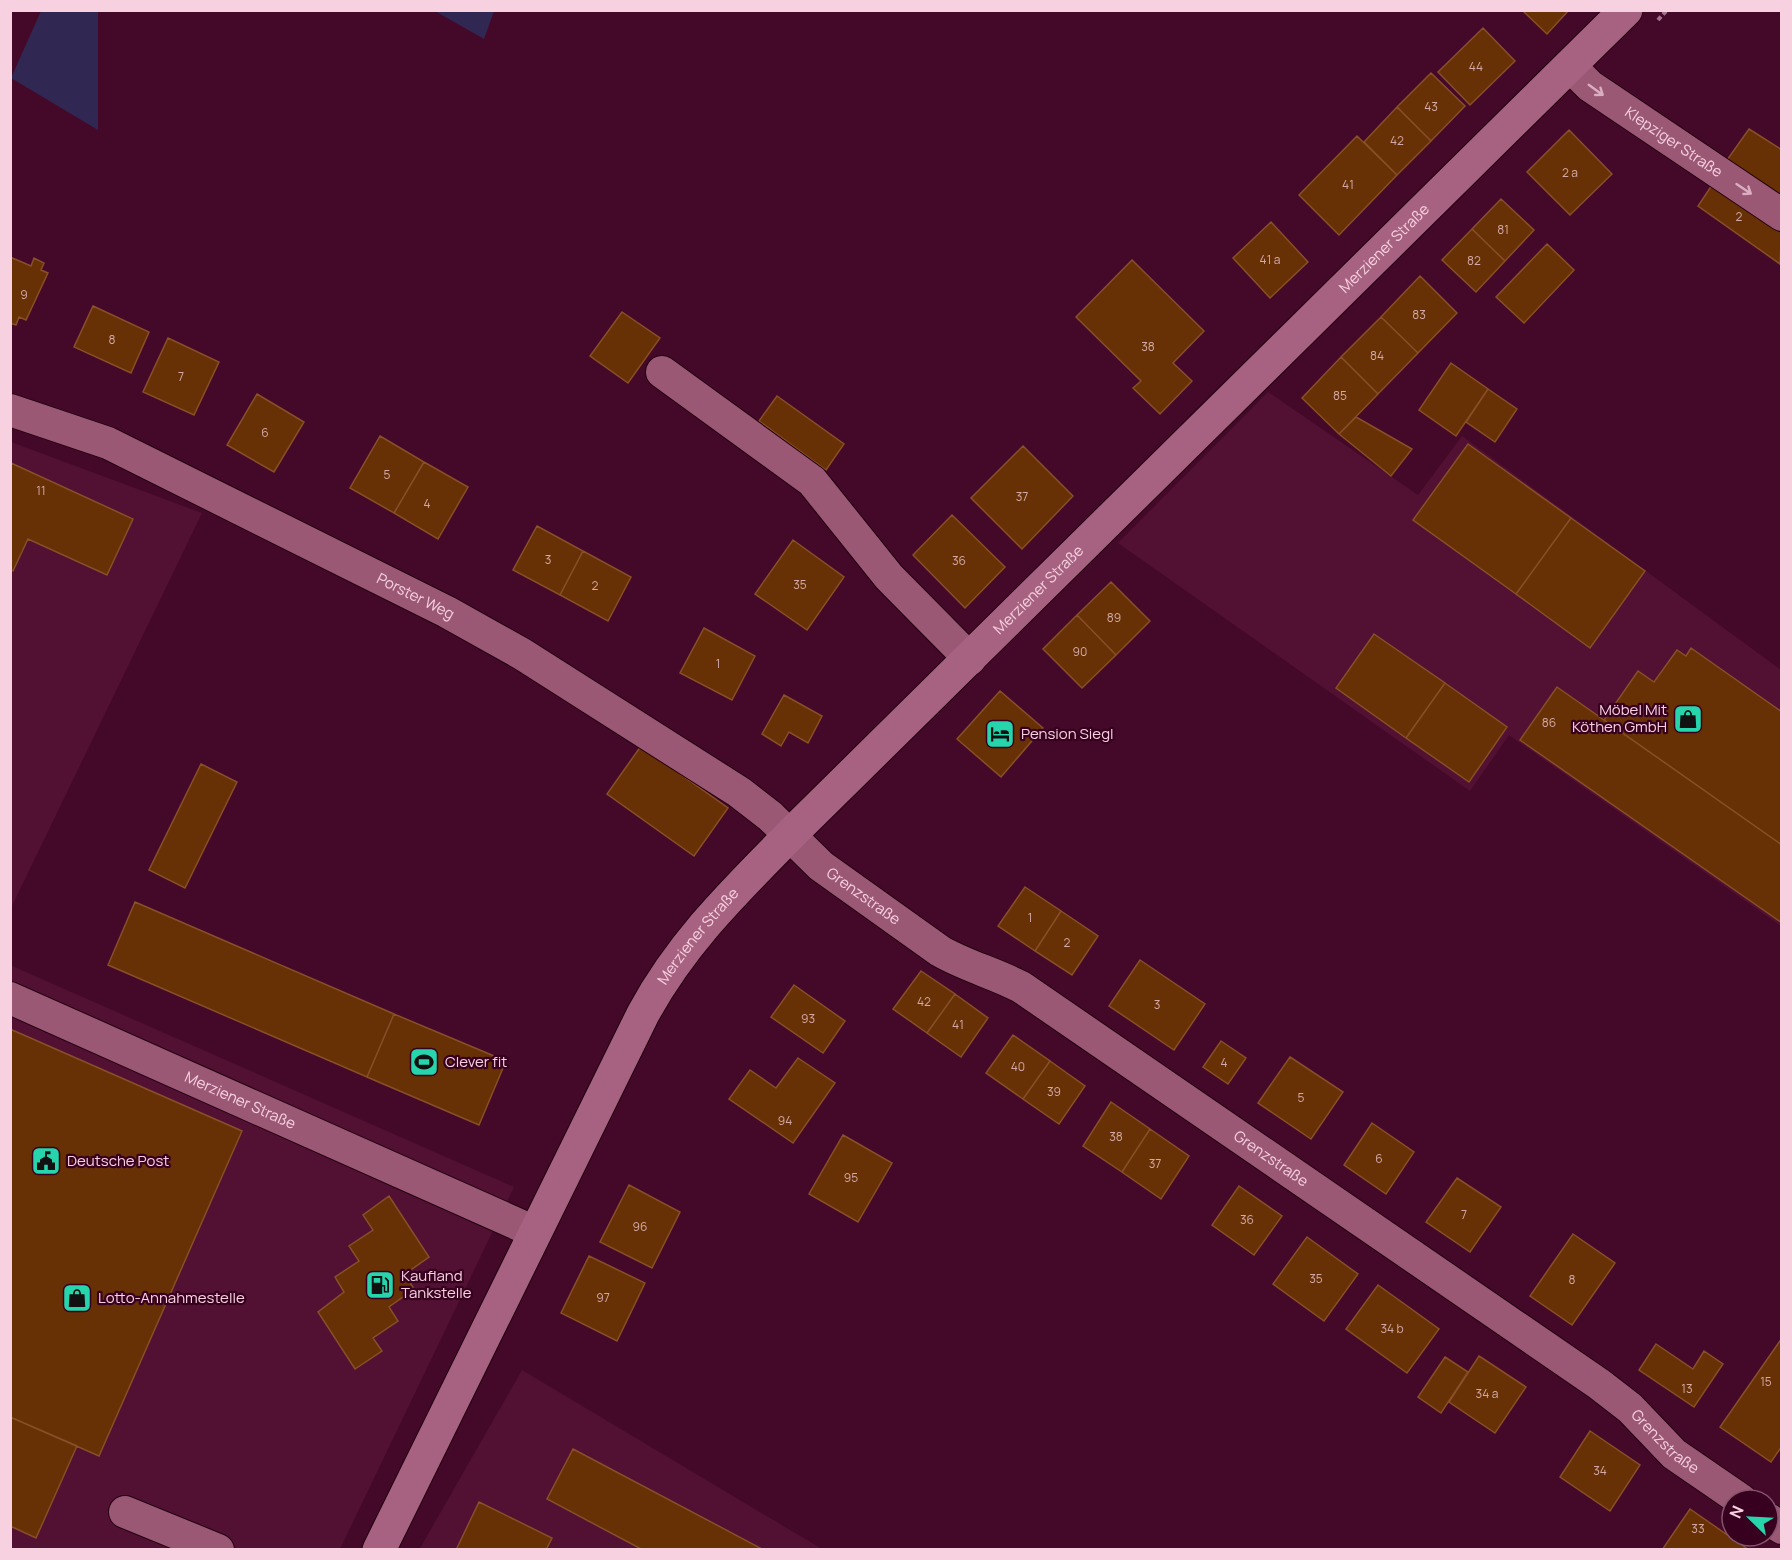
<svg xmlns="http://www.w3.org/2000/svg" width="1792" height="1560" font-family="Manrope,sans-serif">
	<rect width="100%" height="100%" fill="#440929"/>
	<path fill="#521033" d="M1268 392 1418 495 1462 436 1781 670V926L1509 735 1470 791 1118 543Z
		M11 442 202 513 11 908Z
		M10 965 514 1187 340 1549H11Z
		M522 1370 822 1549 419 1550Z"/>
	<path fill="#312753" d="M41 11H98V130L11 78Z
		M435 11H494L484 39Z"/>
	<path fill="#673105" stroke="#884f28" stroke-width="1.5" d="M1522 10H1569L1547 34Z
		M1483 28 1515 61 1470 105 1438 72Z
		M1431 73 1465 106 1431 141 1397 107Z
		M1397 107 1431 141 1397 175 1364 142Z
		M1749 129 1782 150V198L1727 160Z
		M1569 130 1612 174 1570 215 1527 172Z
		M1357 136 1397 175 1339 235 1299 195Z
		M1714 182 1782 229 1780 264 1698 206Z
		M1501 199 1534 230 1505 261 1472 229Z
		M1271 222 1308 262 1270 298 1233 258Z
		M1472 229 1505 261 1476 292 1442 260Z
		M1547 244 1574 270 1524 323 1496 297Z
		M10 257 31 266 34 258 44 263 41 270 48 273 26 320 19 317 16 325 10 323Z
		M1132 260 1204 331 1173 363 1192 381 1160 414 1133 388 1141 381 1076 317Z
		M1420 276 1457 313 1418 353 1381 317Z
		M93 306 149 332 131 373 74 347Z
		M622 312 660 338 628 383 590 356Z
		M1381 317 1418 353 1378 394 1341 357Z
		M168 338 219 362 194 415 143 392Z
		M1341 357 1378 394 1339 434 1302 398Z
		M1451 363 1488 389 1456 436 1419 410Z
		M1488 389 1517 409 1495 442 1466 422Z
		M257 394 304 422 274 472 227 445Z
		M777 396 844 444 826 470 759 421Z
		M1356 417 1412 449 1391 476 1339 434Z
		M380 436 424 462 394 513 350 488Z
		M1468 444 1571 518 1516 594 1413 520Z
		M1023 446 1073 496 1022 549 971 498Z
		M424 462 468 487 438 539 394 513Z
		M11 463 133 519 107 575 28 539 13 571 10 569Z
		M952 515 1005 567 965 608 913 555Z
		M1571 518 1645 571 1590 648 1516 594Z
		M537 526 583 551 560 595 513 570Z
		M793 540 844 577 807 630 755 594Z
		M583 551 631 577 608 621 560 595Z
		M1111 582 1150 621 1116 655 1077 615Z
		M1077 615 1116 655 1082 688 1043 649Z
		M704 628 755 656 732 700 680 673Z
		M1374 634 1445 683 1406 738 1336 688Z
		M1691 648 1782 712V845L1604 720 1638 671 1654 682 1677 650 1686 656Z
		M1445 683 1507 727 1469 782 1406 738Z
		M1557 687 1782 845V923L1520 740Z
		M1000 691 1043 728 1001 777 957 739Z
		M784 695 822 716 808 743 789 732 781 746 762 734Z
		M641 746 728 808 694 856 607 794Z
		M201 764 237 782 185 888 149 870Z
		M1025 887 1061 911 1035 951 998 926Z
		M135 902 394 1014 367 1077 108 965Z
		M1061 911 1098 936 1072 975 1035 951Z
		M1140 960 1205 1004 1174 1050 1109 1006Z
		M921 971 955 994 927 1033 893 1009Z
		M794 985 845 1021 823 1053 771 1017Z
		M955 994 988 1018 961 1057 927 1033Z
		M394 1014 506 1061 479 1125 367 1077Z
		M10 1029 242 1131 99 1456 10 1417Z
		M1013 1035 1050 1061 1023 1099 986 1073Z
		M1221 1041 1246 1058 1228 1084 1203 1067Z
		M1290 1057 1343 1092 1311 1139 1258 1103Z
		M798 1058 835 1083 793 1143 729 1099 750 1070 776 1088Z
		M1050 1061 1085 1086 1059 1124 1023 1099Z
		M1111 1102 1150 1129 1122 1172 1083 1146Z
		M1372 1123 1414 1152 1386 1194 1344 1165Z
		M1150 1129 1189 1156 1161 1199 1122 1172Z
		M843 1135 892 1163 858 1222 809 1194Z
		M1457 1178 1501 1207 1470 1252 1426 1222Z
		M629 1185 680 1212 652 1268 600 1242Z
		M1239 1186 1282 1216 1254 1255 1212 1225Z
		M389 1196 429 1257 405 1274 414 1289 389 1307 398 1321 373 1338 382 1351 355 1369 318 1312 344 1292 335 1277 359 1261 349 1246 373 1230 363 1215Z
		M1573 1234 1615 1263 1572 1325 1530 1296Z
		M1307 1237 1358 1274 1324 1321 1273 1284Z
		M589 1256 645 1283 617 1341 561 1313Z
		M1378 1285 1439 1329 1407 1373 1346 1329Z
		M1782 1338V1446L1771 1462 1720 1427Z
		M1656 1344 1693 1369 1704 1351 1723 1364 1694 1407 1639 1370Z
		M1479 1356 1526 1387 1495 1433 1449 1402Z
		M1445 1357 1468 1372 1441 1413 1418 1397Z
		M10 1417 77 1446 36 1538 10 1526Z
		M1590 1431 1640 1465 1610 1511 1560 1477Z
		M573 1449 764 1550H643L547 1499Z
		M479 1502 552 1538 546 1550H456Z
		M1690 1509 1749 1550H1662Z"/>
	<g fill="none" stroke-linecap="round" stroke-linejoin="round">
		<g stroke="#230011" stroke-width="34">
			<g id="minor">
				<path id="s1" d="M1570 66 1590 86 1782 215"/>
				<path d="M662 372 812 481 889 577 970 659"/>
				<path id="s2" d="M10 410 108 443 447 612 522 654 739 792 770 816 821 866 940 951C966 966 994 973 1021 987L1599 1384 1630 1408 1674 1454 1741 1500"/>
				<path id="s3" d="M10 998 535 1232"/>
				<path d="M125 1512 218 1550"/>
				<path d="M1768 1519 1782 1528"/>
			</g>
		</g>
		<g stroke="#230011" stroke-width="35">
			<g id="major">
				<path id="s4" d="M379 1550 643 1014C682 942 734 892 790 835L1626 10"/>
			</g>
		</g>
		<path stroke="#a3738a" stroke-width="4" stroke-dasharray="4.5 3" stroke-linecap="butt" d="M1658 20 1667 10"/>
		<use href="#minor" stroke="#9a5875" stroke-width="32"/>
		<use href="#major" stroke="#a66280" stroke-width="33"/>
	</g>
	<defs><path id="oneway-shaft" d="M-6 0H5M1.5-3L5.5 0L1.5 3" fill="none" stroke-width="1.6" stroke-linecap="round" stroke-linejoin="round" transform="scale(1.5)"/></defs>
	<g stroke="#dbadc0">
		<use href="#oneway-shaft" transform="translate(1596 90) rotate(36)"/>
		<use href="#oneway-shaft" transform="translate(1744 189) rotate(34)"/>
	</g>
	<defs>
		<g id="shop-square" transform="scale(1.5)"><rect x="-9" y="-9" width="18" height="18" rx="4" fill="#27d5ad" stroke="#38001f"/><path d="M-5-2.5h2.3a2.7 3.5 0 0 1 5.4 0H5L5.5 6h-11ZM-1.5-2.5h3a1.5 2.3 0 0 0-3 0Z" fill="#111"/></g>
		<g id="hotel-square" transform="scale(1.5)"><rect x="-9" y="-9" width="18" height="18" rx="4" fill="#27d5ad" stroke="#38001f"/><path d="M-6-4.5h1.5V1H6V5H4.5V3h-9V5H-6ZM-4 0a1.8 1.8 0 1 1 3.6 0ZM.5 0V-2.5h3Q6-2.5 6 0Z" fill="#111"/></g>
		<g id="stadium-square" transform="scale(1.5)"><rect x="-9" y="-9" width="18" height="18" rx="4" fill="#27d5ad" stroke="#38001f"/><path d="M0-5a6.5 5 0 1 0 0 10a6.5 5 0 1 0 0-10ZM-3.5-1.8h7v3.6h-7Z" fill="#111"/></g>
		<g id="civic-square" transform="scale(1.5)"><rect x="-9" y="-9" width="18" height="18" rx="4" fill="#27d5ad" stroke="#38001f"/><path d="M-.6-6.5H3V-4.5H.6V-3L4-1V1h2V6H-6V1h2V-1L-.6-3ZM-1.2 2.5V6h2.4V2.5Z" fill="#111"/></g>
		<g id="fuel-square" transform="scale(1.5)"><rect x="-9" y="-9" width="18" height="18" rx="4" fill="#27d5ad" stroke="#38001f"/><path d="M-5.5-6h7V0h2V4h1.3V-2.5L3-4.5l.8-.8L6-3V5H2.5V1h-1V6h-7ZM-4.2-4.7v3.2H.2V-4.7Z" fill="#111"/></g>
	</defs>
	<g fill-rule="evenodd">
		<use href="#shop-square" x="1688" y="719"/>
		<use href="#hotel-square" x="1000" y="734"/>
		<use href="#stadium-square" x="424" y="1062"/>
		<use href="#civic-square" x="46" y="1161"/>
		<use href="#fuel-square" x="380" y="1285"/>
		<use href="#shop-square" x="77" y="1298"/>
	</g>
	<g text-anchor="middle" stroke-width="4.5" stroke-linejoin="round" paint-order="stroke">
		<g font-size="12" fill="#d3a9a9">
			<text x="1476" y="71">44</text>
			<text x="1431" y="111">43</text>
			<text x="1397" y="145">42</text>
			<text x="1570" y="177">2 a</text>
			<text x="1348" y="189">41</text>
			<text x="1739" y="221">2</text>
			<text x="1503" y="234">81</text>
			<text x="1270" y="264">41 a</text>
			<text x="1474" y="265">82</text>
			<text x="24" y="299">9</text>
			<text x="1419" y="319">83</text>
			<text x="112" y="344">8</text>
			<text x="1148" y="351">38</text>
			<text x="1377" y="360">84</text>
			<text x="181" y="381">7</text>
			<text x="1340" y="400">85</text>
			<text x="265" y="437">6</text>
			<text x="387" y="479">5</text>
			<text x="41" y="495">11</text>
			<text x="1022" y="501">37</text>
			<text x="427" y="508">4</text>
			<text x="548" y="564">3</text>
			<text x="959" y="565">36</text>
			<text x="800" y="589">35</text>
			<text x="595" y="590">2</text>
			<text x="1114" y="622">89</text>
			<text x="1080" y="656">90</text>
			<text x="718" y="668">1</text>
			<text x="1549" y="727">86</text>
			<text x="1030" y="922">1</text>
			<text x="1067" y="947">2</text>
			<text x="924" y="1006">42</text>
			<text x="1157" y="1009">3</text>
			<text x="808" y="1023">93</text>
			<text x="958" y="1029">41</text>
			<text x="1224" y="1067">4</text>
			<text x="1018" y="1071">40</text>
			<text x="1054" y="1096">39</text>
			<text x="1301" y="1102">5</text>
			<text x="785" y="1125">94</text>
			<text x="1116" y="1141">38</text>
			<text x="1379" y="1163">6</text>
			<text x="1155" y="1168">37</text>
			<text x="851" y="1182">95</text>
			<text x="1464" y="1219">7</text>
			<text x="1247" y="1224">36</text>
			<text x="640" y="1231">96</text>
			<text x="1316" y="1283">35</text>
			<text x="1572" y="1284">8</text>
			<text x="603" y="1302">97</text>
			<text x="1392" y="1333">34 b</text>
			<text x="1766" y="1386">15</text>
			<text x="1687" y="1393">13</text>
			<text x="1487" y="1398">34 a</text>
			<text x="1600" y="1475">34</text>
			<text x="1698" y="1533">33</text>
		</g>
		<g font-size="15" fill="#f7d1e0" stroke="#38001f">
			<text dy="5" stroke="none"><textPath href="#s1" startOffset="129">Klepziger Straße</textPath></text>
			<text dy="5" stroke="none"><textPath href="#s4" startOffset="1665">Merziener Straße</textPath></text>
			<text dy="5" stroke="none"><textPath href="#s4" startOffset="1179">Merziener Straße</textPath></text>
			<text dy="5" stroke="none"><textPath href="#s2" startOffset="447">Porster Weg</textPath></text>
			<text dy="5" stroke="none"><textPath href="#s2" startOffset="988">Grenzstraße</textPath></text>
			<text dy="5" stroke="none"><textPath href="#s4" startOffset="693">Merziener Straße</textPath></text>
			<text dy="5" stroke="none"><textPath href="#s3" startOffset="252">Merziener Straße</textPath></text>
			<text dy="5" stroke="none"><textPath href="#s2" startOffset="1474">Grenzstraße</textPath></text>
			<text dy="5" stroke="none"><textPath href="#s2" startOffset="1960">Grenzstraße</textPath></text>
		</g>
		<g font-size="15" fill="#f7d1e0" stroke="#38001f" text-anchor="start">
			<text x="1667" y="715" text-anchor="end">Möbel Mit<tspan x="1667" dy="17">Köthen GmbH</tspan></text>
			<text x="1021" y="739">Pension Siegl</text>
			<text x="445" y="1067">Clever fit</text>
			<text x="67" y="1166">Deutsche Post</text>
			<text x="401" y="1281">Kaufland<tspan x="401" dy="17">Tankstelle</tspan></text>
			<text x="98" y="1303">Lotto-Annahmestelle</text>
		</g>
	</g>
	<rect width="1792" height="1560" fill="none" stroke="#f7d1e0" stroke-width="24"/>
	<g transform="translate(1750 1518) rotate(294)"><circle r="28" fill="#38001f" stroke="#84546c" stroke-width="1.5"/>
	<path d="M0-4.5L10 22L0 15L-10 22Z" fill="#27d5ad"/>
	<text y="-9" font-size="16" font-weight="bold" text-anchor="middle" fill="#f7d1e0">N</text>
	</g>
</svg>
